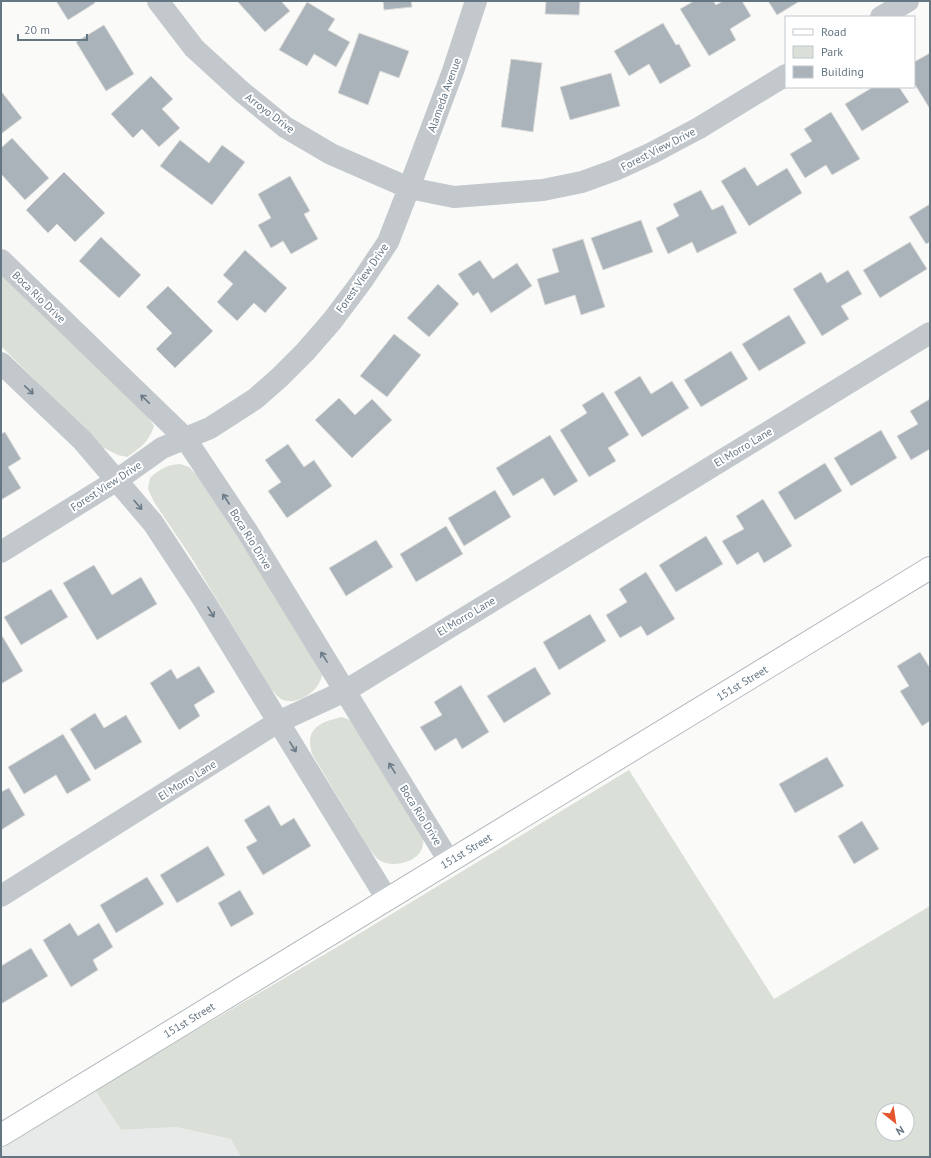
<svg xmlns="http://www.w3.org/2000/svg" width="931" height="1158" font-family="'PT Sans',sans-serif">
	<rect width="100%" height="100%" fill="#fafaf8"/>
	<path fill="#e8e9e9" d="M95 1090 121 1130 176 1127 231 1139 241 1157H1V1149Z"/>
	<path fill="#dadfd7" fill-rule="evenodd" d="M1 273 146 413 154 426C149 442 140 448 127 457L118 455 102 447 1 346Z
		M180 464 189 467 201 479 321 666C322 671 323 675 321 679 316 693 297 705 283 700 278 698 274 692 271 689L191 557 154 502 148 489 150 478C160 469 166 465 180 464Z
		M342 717 350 720 421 831C422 835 424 840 423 844 421 862 393 869 379 860 375 857 371 851 368 847L312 754C311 750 310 746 310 742 310 724 329 720 342 717Z
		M629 770 774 999 930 906V1157H241L231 1139 176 1127 121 1130 95 1090 342 944ZM883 1110H907V1134H883Z"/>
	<path fill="#aab3b9" stroke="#dcdcda" d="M56 1H94L95 3 68 20Z
		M237 1H281L290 11 265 32Z
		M383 1H411L412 7 384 10Z
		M546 1H580L579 15 545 14Z
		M694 1H713L716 5 723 1H742L751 16 730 29 736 40 709 56 680 9Z
		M768 1H800L777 15Z
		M307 2 335 19 328 30 350 42 336 67 314 54 307 66 279 50Z
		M663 23 676 45 679 44 691 66 660 84 649 64 629 76 614 51Z
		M104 25 134 74 106 91 76 42Z
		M359 33 409 51 399 78 380 71 368 105 338 93Z
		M930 53V109L914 83V62Z
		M511 59 542 63 533 132 501 127Z
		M611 73 620 106 570 120 560 87Z
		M151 76 173 99 162 109 180 128 159 147 142 129 133 138 111 114Z
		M873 87H899L909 102 862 131 845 104Z
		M1 91 22 118 1 134Z
		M831 112 860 159 832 175 826 165 805 178 790 154 812 141 804 129Z
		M12 138 49 178 25 200 1 174V148Z
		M180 140 209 163 222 145 245 162 212 205 160 166Z
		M745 167 757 186 787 168 802 193 749 226 721 181Z
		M64 172 105 213 75 242 57 224 48 233 26 210Z
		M290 176 310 211 304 214 318 239 291 254 283 241 271 248 258 225 271 218 258 194Z
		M701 190 712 210 723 205 737 233 697 253 692 242 668 254 656 228 679 216 673 204Z
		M930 204V242L926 244 909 217Z
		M641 220 653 252 603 270 591 238Z
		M101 237 141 275 119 298 79 261Z
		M583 239 605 307 581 315 575 295 545 305 537 279 559 272 552 249Z
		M910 242 927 269 880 298 863 270Z
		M245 250 287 288 265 313 254 303 237 321 217 302 233 284 223 275Z
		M480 260 493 279 517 263 532 286 491 313 478 292 473 296 458 274Z
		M848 270 862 294 841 306 849 319 822 336 793 289 821 272 827 283Z
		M438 284 459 304 429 337 407 318Z
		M168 286 213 331 175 368 156 349 172 333 146 307Z
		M789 315 806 343 759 371 742 344Z
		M394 334 421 355 387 397 360 376Z
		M731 351 748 379 701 407 684 380Z
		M640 376 651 394 672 381 689 408 642 437 614 392Z
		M603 392 629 435 608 448 616 461 589 477 560 430 587 413 582 405Z
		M339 398 355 415 372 399 392 420 352 458 315 420Z
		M930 399V449L911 460 897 436 918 424 910 411Z
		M881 430 897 458 851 486 834 458Z
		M5 432 21 459 8 467 21 488 1 500V434Z
		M550 435 578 481 554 496 543 478 513 496 496 468Z
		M288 444 304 467 314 460 332 486 287 518 268 491 281 482 265 460Z
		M825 463 842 491 795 520 778 492Z
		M495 490 511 517 464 546 448 518Z
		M763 499 792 546 764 563 758 552 737 565 722 541 744 529 736 516Z
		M446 526 463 554 416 582 400 554Z
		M706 536 723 564 676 592 659 565Z
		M376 540 393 567 346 596 329 568Z
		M94 565 112 595 141 577 157 604 97 640 63 583Z
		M646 572 675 619 647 636 641 626 620 638 606 615 627 602 619 589Z
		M51 589 68 617 21 645 4 617Z
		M590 614 606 641 559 670 543 642Z
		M1 634 23 671 1 684Z
		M920 652 930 668V721L922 726 900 691 909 686 897 666Z
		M199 666 215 692 194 705 200 716 179 730 150 683 171 669 177 679Z
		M535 667 551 694 504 723 487 696Z
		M461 685 489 732 462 749 456 738 435 751 420 727 442 715 434 702Z
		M95 713 104 728 126 715 142 742 95 770 70 729Z
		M63 734 91 780 67 794 56 775 24 794 8 767Z
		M827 757 844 786 795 813 779 784Z
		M9 788 25 815 1 830V792Z
		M269 805 281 826 294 818 311 846 263 875 246 847 257 841 244 820Z
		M862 821 879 849 854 864 838 836Z
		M208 846 225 875 177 903 160 875Z
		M147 877 164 904 116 933 100 905Z
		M240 890 254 914 231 927 218 903Z
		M70 923 78 936 99 923 113 947 93 960 98 970 71 987 43 940Z
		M31 948 48 976 1 1004V966Z"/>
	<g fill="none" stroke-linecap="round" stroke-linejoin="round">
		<g stroke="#b3babf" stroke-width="24">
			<path id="secondary" d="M1 1135 930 568"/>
		</g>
		<path stroke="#c3c8cc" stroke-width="22" d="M158 1 194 48 242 92 285 127 331 154 409 188 453 71 476 1
			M881 17 908 1
			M1 260 185 438 247 531 449 861
			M1 363 82 440 153 523 203 599 387 899
			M1 552 117 480 162 448 210 428 255 399 279 378 305 352 332 321 362 281 388 242 409 188 454 197 543 190 582 182 615 170 652 153 699 128 786 75
			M1 896 278 722 345 691 930 333"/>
		<use href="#secondary" stroke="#fff" stroke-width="22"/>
	</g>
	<defs><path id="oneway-shaft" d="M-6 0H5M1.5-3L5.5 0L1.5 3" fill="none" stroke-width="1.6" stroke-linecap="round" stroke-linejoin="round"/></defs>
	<g stroke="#6a7a87">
		<use href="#oneway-shaft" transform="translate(29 390) rotate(43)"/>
		<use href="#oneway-shaft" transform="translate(145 399) rotate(-136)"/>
		<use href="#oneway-shaft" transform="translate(226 499) rotate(-123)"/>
		<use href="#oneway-shaft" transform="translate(138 505) rotate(50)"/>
		<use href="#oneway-shaft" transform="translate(211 612) rotate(59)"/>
		<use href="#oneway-shaft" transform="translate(324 657) rotate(-122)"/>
		<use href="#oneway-shaft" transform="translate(293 747) rotate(58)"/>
		<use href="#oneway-shaft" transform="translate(392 768) rotate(-122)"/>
	</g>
	<g text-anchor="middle" stroke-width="4" stroke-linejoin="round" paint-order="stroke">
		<g font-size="11" fill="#657683" stroke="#fff">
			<text transform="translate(444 95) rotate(-70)" y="4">Alameda Avenue</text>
			<text transform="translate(270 113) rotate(37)" y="4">Arroyo Drive</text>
			<text transform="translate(658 149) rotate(-27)" y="4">Forest View Drive</text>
			<text transform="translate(362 278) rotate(-55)" y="4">Forest View Drive</text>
			<text transform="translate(39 297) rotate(44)" y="4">Boca Rio Drive</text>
			<text transform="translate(743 447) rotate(-31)" y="4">El Morro Lane</text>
			<text transform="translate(106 486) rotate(-33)" y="4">Forest View Drive</text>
			<text transform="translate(251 539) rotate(58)" y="4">Boca Rio Drive</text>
			<text transform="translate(466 616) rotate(-31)" y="4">El Morro Lane</text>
			<text transform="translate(742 683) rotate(-31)" y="4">151st Street</text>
			<text transform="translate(187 780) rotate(-32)" y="4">El Morro Lane</text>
			<text transform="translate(421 815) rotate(58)" y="4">Boca Rio Drive</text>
			<text transform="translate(466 851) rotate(-31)" y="4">151st Street</text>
			<text transform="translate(189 1020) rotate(-31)" y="4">151st Street</text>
		</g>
	</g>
	<rect width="931" height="1158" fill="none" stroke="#657683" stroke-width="4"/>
	<rect x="785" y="16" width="130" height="72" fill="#ffffff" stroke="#c1c8cd"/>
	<rect x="793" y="29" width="20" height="6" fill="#ffffff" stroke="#c1c8cd"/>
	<text x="821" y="36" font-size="12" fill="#657683">Road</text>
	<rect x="793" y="46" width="20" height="12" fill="#dadfd7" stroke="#c1c8cd"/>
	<text x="821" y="56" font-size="12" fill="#657683">Park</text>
	<rect x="793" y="66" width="20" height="12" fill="#aab3b9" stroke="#c1c8cd"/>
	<text x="821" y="76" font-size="12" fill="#657683">Building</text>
	<g transform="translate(895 1122) rotate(150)"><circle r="19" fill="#ffffff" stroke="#c1c8cd"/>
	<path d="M0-3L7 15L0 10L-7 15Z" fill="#e4572e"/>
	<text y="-6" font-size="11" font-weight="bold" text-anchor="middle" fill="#657683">N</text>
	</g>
	<path d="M18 34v6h69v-6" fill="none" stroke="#657683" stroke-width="2"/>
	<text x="24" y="34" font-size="12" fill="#657683" stroke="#ffffff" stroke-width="3" paint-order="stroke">20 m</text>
</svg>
